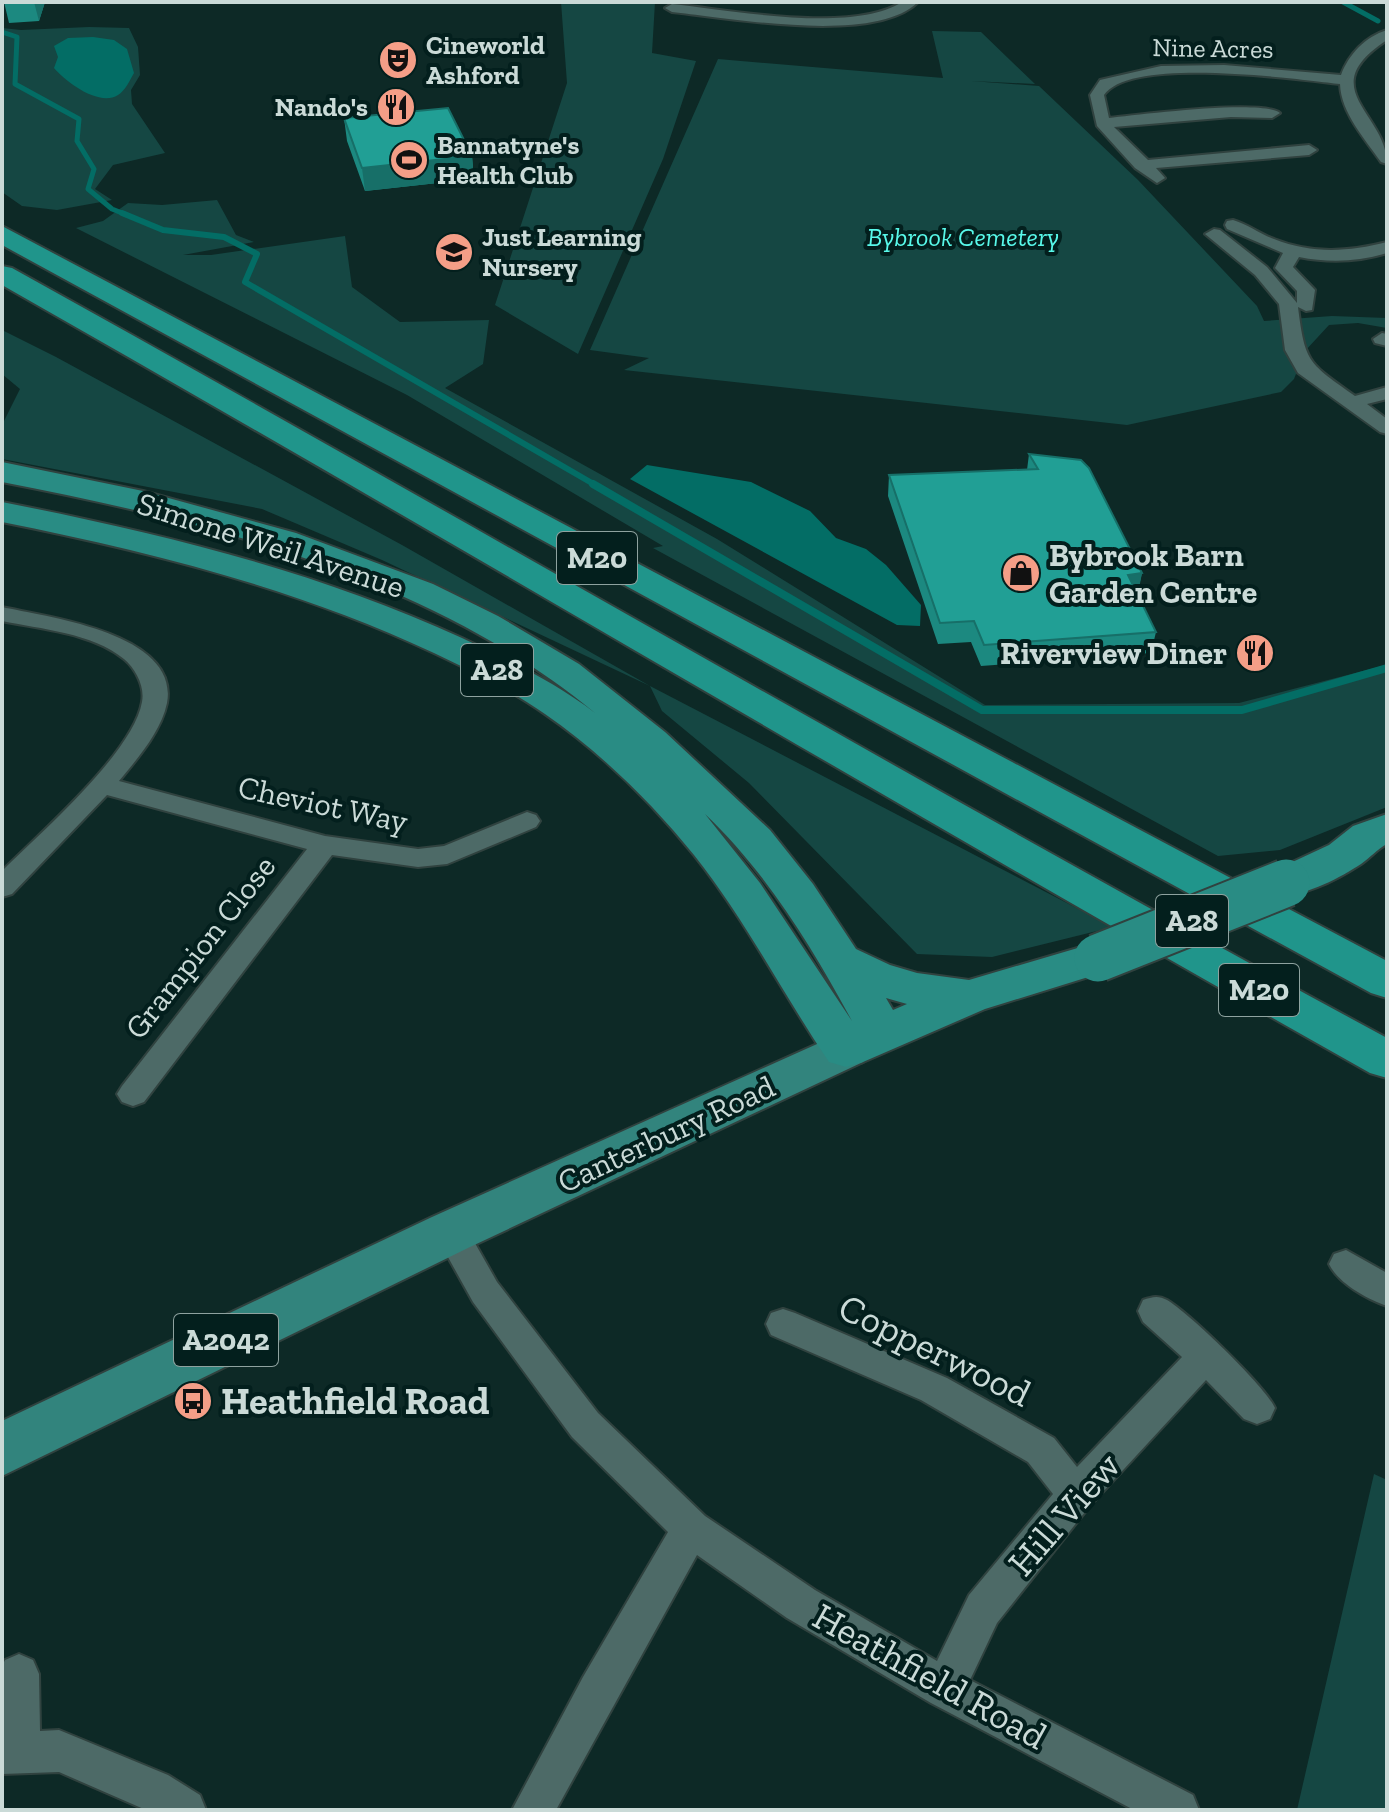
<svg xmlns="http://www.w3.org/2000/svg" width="1389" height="1812" font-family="'Zilla Slab',serif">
	<rect width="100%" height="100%" fill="#0d2926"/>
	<path fill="#154743" d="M561 2H655L652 53 696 61 663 159 578 354 495 305 567 83Z
		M89 27 129 28 138 47 140 75 131 90 132 104 165 153 113 165 95 189 112 200 57 210 22 206 2 192V28L21 30Z
		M932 31 981 32 1035 84 971 81 1039 86 1138 180 1257 306 1264 321 1332 316 1387 318V328L1358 323 1329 325 1305 351 1294 379 1281 392 1127 425 624 370 649 358 590 350 718 59 943 78Z
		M217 200 236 235 254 242 183 255H211L345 236 352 287 400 322 489 320 483 364 445 388 717 539 985 705 1239 703 1386 665 1387 807 1280 850 1218 856 653 548 663 546 407 395 76 228 103 221 128 203 162 205Z
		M2 330 56 357 402 545 650 686 1113 927 992 957 917 954 749 783 662 711 650 686 382 560 262 509 2 459V425L20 389 2 374Z
		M1374 1474 1387 1480V1810H1297Z"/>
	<path fill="#036d65" d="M93 37 114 40 127 49 134 73C130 80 125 91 118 95 99 107 66 82 54 68L58 57 54 46 68 38Z
		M647 465 751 482 810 511 836 538 866 549 886 565 921 605 920 626 897 625 630 479Z"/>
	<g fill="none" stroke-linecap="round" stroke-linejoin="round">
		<path stroke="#036d65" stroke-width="5" d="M1343 2 1378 21
			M2 32 17 37 15 84 79 119 77 141 94 169 88 189 112 209 127 215"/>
		<path stroke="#036d65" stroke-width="6" d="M122 213 163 230 224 237 257 254 245 282 597 486"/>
		<path stroke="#036d65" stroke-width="8" d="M593 484 982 710H1242L1387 668"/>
		<g stroke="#30423f" stroke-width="4">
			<path id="minor" d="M902 2H918C875 45 730 18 672 12L665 8 672 4C731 10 852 34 902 2Z
				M1387 30V40C1312 89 1387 113 1387 164L1381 162C1365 139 1341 113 1340 84 1296 79 1130 56 1104 95L1109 118C1138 115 1262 99 1280 113L1272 118 1231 117 1114 127 1148 160 1309 145 1317 150 1309 155 1156 168 1165 178 1157 183 1135 168 1097 126 1090 95 1100 80 1161 66 1224 65 1341 75C1349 54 1365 37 1387 30Z
				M1233 220C1247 224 1260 234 1274 239 1312 254 1348 252 1387 242V253C1358 262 1329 263 1299 257L1293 267 1315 290 1312 310 1306 311 1298 307C1305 364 1309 363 1355 396L1387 387V399L1367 404 1387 419V434L1380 432 1298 373 1285 350 1279 304 1255 275 1205 234 1214 229 1220 230 1267 267 1297 303V291L1275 268 1283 253 1227 229 1225 225 1227 221Z
				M1382 333 1387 334V346L1375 343 1373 339Z
				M2 607C47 617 180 633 167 703 161 732 137 759 119 781L325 836 418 849 444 846 527 812 536 815 540 821 536 827 447 864 418 867 332 855 144 1102 133 1106 122 1102 117 1094 122 1086 307 849 107 795 12 894 2 897V871C39 834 133 753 142 702 145 687 136 669 124 659 93 633 40 629 2 621Z
				M451 1218 463 1222 497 1282 598 1413 705 1516 815 1590 937 1661 969 1595 1053 1494 1028 1462 921 1400 771 1335 766 1324 771 1313 783 1309 795 1313 947 1378 1054 1438 1077 1467 1182 1357 1143 1322 1138 1311 1143 1300C1152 1297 1158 1295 1167 1300 1189 1313 1265 1386 1275 1408L1270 1419 1257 1424 1244 1419 1206 1380 1089 1507 997 1623 970 1680 1193 1795 1199 1810H1134L931 1703 787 1618 697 1555 556 1810H512L583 1677 668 1532 572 1437 473 1302 434 1232 439 1222Z
				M1346 1250 1387 1273V1306C1367 1299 1338 1283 1329 1264L1334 1254Z
				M19 1654 33 1660 39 1674 40 1731 59 1730 168 1775 200 1795 206 1810H146L59 1772 2 1774V1666L5 1660Z"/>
		</g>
		<g stroke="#30423f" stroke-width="4">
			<path id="primary" d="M846 1031 863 1036 870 1049 863 1062 470 1247 2 1476V1421L432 1217Z"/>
		</g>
		<g stroke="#30423f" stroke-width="4">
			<path id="trunk" d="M2 462 143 491 296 533 433 584 498 616 579 664 665 732 770 830 813 884 856 949 890 965 917 973 969 980 1098 942 1114 947 1121 958 1114 969 985 1009 863 1062 846 1067 829 1062C783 994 745 919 694 855 652 803 600 752 545 714 511 690 472 671 434 653 296 588 151 552 2 522V502C160 533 316 571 462 638 508 660 555 682 595 713 429 576 208 522 2 482ZM705 814C767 873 812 947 852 1021L760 883ZM886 998 907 1004 893 1010Z
				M1387 814V844C1377 849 1370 858 1361 864 1338 879 1297 901 1271 894L1264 883 1271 872 1329 845 1353 826Z"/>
		</g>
		<g stroke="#30423f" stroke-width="4">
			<path id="motorway" d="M2 226 1387 961V998L1371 993 2 245Z
				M2 266 12 268C471 523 925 788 1387 1038V1078L1370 1073C911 815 460 545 2 285Z"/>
		</g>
		<use href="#minor" fill="#4d6a67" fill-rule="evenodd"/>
		<use href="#primary" fill="#32847d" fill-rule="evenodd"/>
		<use href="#trunk" fill="#298c84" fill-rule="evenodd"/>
		<use href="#motorway" fill="#20958b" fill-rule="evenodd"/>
		<g stroke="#30423f" stroke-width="51" stroke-linecap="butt">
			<path id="trunk-bridge" d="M1098 958 1286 883"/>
		</g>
		<use href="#trunk-bridge" stroke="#298c84" stroke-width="47"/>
	</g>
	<path fill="#1c8980" d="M4 2H45L39 21 9 23Z
		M344 118 472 156 474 179 365 191 347 141Z
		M1029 454 1142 573 1137 594 1156 632 1151 653 981 666 971 642 938 644 888 496 889 475 1027 470Z"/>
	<path fill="#176f68" d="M34 2H45L39 21Z
		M472 156 474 179 365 191 362 168Z
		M1142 573 1138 594 1124 595 1128 575Z"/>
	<path fill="#219f95" stroke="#176f68" stroke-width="2" d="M448 108 472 156 362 168 344 118Z
		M1029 454 1081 460 1089 468 1142 573 1128 575 1156 632 984 645 974 621 940 623 889 475 1038 469Z"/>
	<defs>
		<g id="theatre-disc" transform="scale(2)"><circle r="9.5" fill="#f49e87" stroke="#031f1d"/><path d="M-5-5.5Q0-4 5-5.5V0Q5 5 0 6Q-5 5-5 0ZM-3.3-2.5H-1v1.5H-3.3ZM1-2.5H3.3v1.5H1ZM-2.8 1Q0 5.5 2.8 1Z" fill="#111"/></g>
		<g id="restaurant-disc" transform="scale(2)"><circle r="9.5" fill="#f49e87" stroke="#031f1d"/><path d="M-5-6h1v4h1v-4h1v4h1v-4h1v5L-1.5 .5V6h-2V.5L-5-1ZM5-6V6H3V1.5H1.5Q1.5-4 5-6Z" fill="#111"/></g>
		<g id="stadium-disc" transform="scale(2)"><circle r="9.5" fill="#f49e87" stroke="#031f1d"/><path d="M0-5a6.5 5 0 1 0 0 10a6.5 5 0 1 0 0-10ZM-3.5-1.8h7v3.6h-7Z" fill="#111"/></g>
		<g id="school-disc" transform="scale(2)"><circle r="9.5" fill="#f49e87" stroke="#031f1d"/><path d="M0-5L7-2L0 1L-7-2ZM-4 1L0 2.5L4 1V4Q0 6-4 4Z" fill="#111"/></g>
		<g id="shop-disc" transform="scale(2)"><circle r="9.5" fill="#f49e87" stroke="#031f1d"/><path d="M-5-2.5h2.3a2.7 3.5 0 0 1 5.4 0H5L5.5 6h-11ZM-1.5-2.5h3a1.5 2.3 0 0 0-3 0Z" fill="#111"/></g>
		<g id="bus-disc" transform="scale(2)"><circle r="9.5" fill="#f49e87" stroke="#031f1d"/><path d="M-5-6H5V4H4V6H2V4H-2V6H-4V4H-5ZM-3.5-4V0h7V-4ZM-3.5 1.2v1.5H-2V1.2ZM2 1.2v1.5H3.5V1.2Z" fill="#111"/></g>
	</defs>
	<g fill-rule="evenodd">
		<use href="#theatre-disc" x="398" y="60"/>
		<use href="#restaurant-disc" x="396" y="107"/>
		<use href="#stadium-disc" x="409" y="160"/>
		<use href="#school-disc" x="454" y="252"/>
		<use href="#shop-disc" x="1021" y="573"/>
		<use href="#restaurant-disc" x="1255" y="653"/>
		<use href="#bus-disc" x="193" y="1401"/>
	</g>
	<g text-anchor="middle" stroke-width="8" stroke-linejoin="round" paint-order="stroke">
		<g font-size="26" font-weight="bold" fill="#cadad7" stroke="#031f1d" text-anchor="start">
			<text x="426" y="54">Cineworld<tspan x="426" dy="30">Ashford</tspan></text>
			<text x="368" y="116" text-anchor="end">Nando's</text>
			<text x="437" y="154">Bannatyne's<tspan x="437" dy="30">Health Club</tspan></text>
			<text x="482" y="246">Just Learning<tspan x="482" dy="30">Nursery</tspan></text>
		</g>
		<g font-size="26" fill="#cadad7" stroke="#031f1d">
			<text transform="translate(1213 48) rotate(1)" y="9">Nine Acres</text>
		</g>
		<g font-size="26" font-style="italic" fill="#58f9ea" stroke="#031f1d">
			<text x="963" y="246">Bybrook Cemetery</text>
		</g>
		<g fill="#031f1d" stroke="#8ea29f" stroke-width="2">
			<rect x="557" y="532" width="80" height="52" rx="6"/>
			<rect x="461" y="644" width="72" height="52" rx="6"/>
			<rect x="1156" y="895" width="72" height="52" rx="6"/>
			<rect x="1219" y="964" width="80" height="52" rx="6"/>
			<rect x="174" y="1314" width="104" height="52" rx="6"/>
		</g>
		<g font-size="30" font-weight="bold" fill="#cadad7">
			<text x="597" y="568">M20</text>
			<text x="497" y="680">A28</text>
			<text x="1192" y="931">A28</text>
			<text x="1259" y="1000">M20</text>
			<text x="226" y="1350">A2042</text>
		</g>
		<g font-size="32" fill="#cadad7" stroke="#031f1d">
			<text transform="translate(271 545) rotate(18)" y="11">Simone Weil Avenue</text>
			<text transform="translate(323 804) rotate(12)" y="11">Cheviot Way</text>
			<text transform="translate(200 947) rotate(-52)" y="11">Grampion Close</text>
			<text transform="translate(666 1134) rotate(-25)" y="11">Canterbury Road</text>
		</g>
		<g font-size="32" font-weight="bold" fill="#cadad7" stroke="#031f1d" text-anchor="start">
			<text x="1049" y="566">Bybrook Barn<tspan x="1049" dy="37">Garden Centre</tspan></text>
			<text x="1227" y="664" text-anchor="end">Riverview Diner</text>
		</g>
		<g font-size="38" fill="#cadad7" stroke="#031f1d">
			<text transform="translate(935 1350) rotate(26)" y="13">Copperwood</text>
			<text transform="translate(1064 1514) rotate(-49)" y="13">Hill View</text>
			<text transform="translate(930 1676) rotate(29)" y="13">Heathfield Road</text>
		</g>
		<g font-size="38" font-weight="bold" fill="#cadad7" stroke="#031f1d" text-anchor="start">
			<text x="221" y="1414">Heathfield Road</text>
		</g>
	</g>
	<rect width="1389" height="1812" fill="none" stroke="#cadad7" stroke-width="8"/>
</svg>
